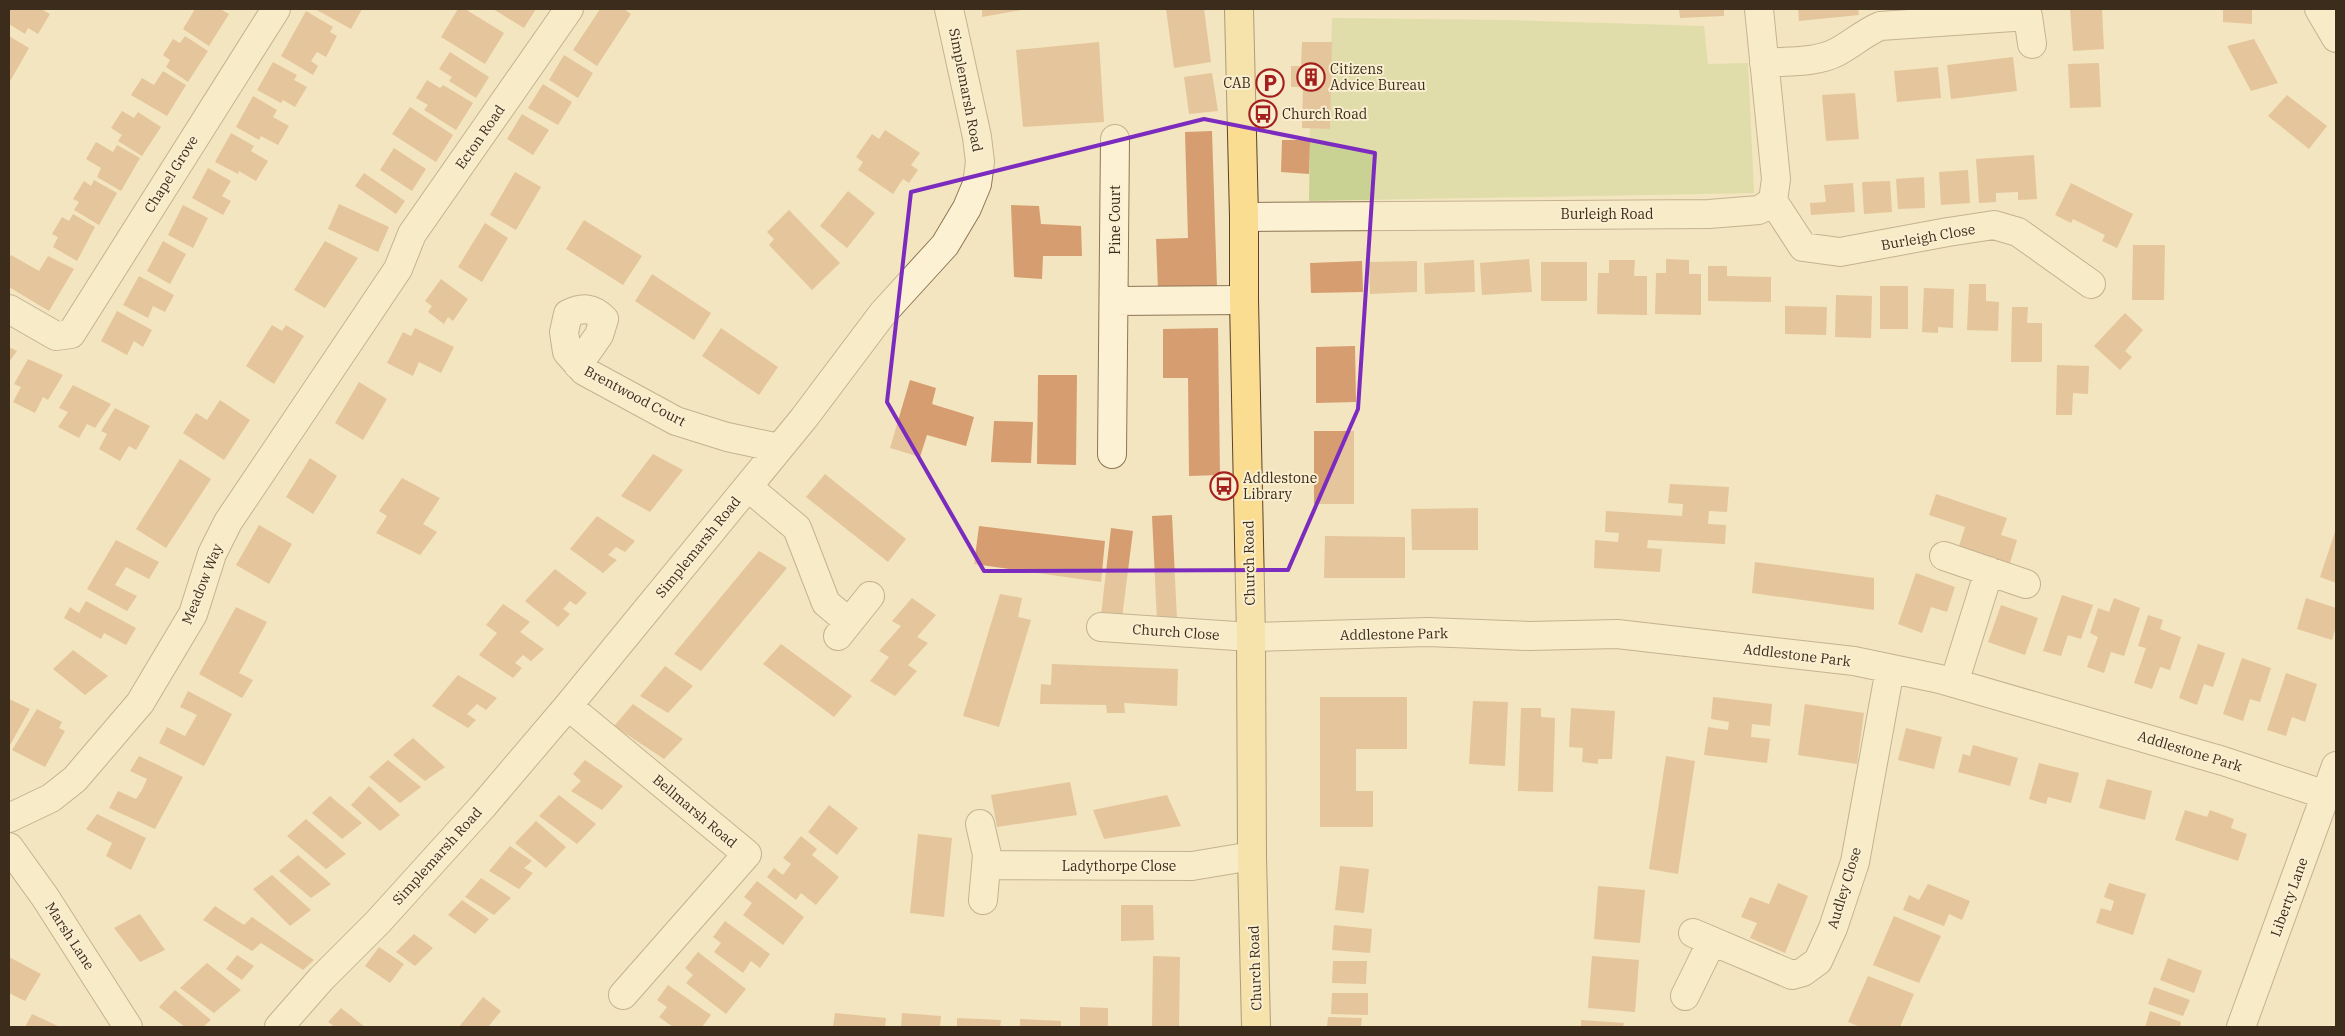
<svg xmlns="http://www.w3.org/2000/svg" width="2345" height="1036" font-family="'IBM Plex Serif',serif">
	<rect width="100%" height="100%" fill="#f3e5bf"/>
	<path fill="#c9d292" d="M1332 18 1506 20 1704 26 1708 64 1748 63 1754 193 1309 201 1310 128 1329 129Z"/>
	<path fill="#d69d70" d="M9 9H41L50 14 38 34 28 28 25 34 9 24Z
		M195 9H220L229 14 209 46 183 29Z
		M315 9H362L351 29Z
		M458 9H465L504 33 485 64 441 37Z
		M493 9H536L524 28Z
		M600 9H624L631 14 597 66 573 50Z
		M982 9H1021V10L982 17Z
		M1166 9H1204L1211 62 1174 68Z
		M1679 9H1724V16L1680 18Z
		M1798 9H1858L1859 15 1799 21Z
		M2070 9H2102L2104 49 2073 51Z
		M2223 9H2252V24L2223 22Z
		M306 11 333 27 330 32 337 36 326 57 317 52 311 61 318 66 313 75 281 56Z
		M9 36 29 48 9 83Z
		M185 36 208 51 188 82 166 67 170 60 163 55 173 39 180 43Z
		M2254 39 2278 83 2251 91 2227 46Z
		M1099 42 1104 122 1023 127 1016 50Z
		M1302 42H1332L1330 129 1302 128 1303 87H1291V66H1301Z
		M450 52 489 77 476 98 449 81 452 77 439 69Z
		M564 55 593 73 578 98 549 80Z
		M2013 57 2017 91 1951 99 1947 65Z
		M273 62 297 75 294 80 307 87 295 107 283 100 281 103 257 90Z
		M2099 63 2101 107 2070 108 2068 64Z
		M1938 67 1941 98 1897 102 1894 71Z
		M163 71 186 85 167 116 131 95 142 78 154 85Z
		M1212 73 1218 111 1189 114 1184 77Z
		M427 80 440 88 443 85 473 103 456 130 424 110 428 105 416 98Z
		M543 84 572 102 558 125 528 108Z
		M1855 93 1859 139 1826 141 1822 95Z
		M2287 95 2327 126 2309 149 2268 116Z
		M253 96 277 110 273 117 289 126 278 145 261 136 259 140 236 127Z
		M410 107 453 135 436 162 392 134Z
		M122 111 134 118 138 112 161 127 142 156 118 141 122 135 111 128Z
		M522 114 549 130 533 155 507 139Z
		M885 130 920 153 911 165 918 170 909 183 903 179 893 194 858 170 863 162 856 157 872 134 879 139Z
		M1212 131 1217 287 1158 290 1156 239 1188 238 1185 132Z
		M231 133 254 146 251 151 268 161 256 181 239 171 238 174 215 162Z
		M1282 140H1310L1309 174 1281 172Z
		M96 142 113 152 117 145 140 158 121 191 97 177 101 168 86 159Z
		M394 148 426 169 412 191 380 170Z
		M2034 155 2037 199 2018 200V192L1996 193V202L1979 203 1976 159Z
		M208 168 231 181 222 196 231 201 223 215 192 198Z
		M1968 170 1970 203 1941 205 1939 172Z
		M515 172 541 187 516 230 490 215Z
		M364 173 405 201 396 214 355 186Z
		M1924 177 1925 208 1898 209 1896 179Z
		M94 180 117 193 99 225 74 210 79 202 73 199 84 181 91 186Z
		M1890 181 1892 212 1864 214 1862 182Z
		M1853 183 1855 212 1811 215 1810 203 1826 202 1824 185Z
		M2071 183 2133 214 2117 248 2102 241 2105 235 2073 219 2071 223 2055 215Z
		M848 191 875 213 847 248 820 226Z
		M339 204 389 227 378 252 328 229Z
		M183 205 208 218 193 248 168 235Z
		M1011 205 1039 206 1041 224 1081 226 1082 256H1043L1042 279 1014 277Z
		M789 210 840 263 812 290 769 245 774 239 767 232Z
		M73 214 95 227 77 261 53 247 58 237 52 234 62 217 69 221Z
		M584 220 642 256 623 285 566 249Z
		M485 223 508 238 482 282 458 267Z
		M163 241 186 254 170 284 147 271Z
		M325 241 358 258 325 308 294 290Z
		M2133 245H2165L2164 300H2132Z
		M11 255 39 271 48 256 74 269 49 311 9 287V258Z
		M1529 259 1532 292 1482 295 1480 263Z
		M1666 259 1689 260V274H1701V315L1655 314 1656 273H1666Z
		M1474 260 1475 292 1425 294 1424 263Z
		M1609 260H1635L1634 276H1647V315L1597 314 1598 273H1609Z
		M1362 261 1363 292 1311 293 1310 263Z
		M1417 261V292L1370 294 1369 262Z
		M1541 262H1587V301H1541Z
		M1708 266H1727V276L1771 277V302L1708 301Z
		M652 274 711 313 694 340 635 301Z
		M139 276 174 295 165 312 153 306 148 318 123 305Z
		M441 279 468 299 453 321 448 317 444 324 428 312 432 306 425 301Z
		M1969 284H1986V301L1999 302 1998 331 1967 330Z
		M1880 286H1908V329H1880Z
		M1924 288 1954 289 1953 328 1938 327V333L1922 332Z
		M1836 295 1872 296 1871 338 1835 337Z
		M1785 306 1827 307 1826 335 1785 334Z
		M2012 307H2028L2027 323H2042V362H2011Z
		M117 311 152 330 143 347 134 341 127 355 101 341Z
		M2125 313 2143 330 2125 351 2132 357 2120 370 2094 346Z
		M272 325 282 331 286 325 304 336 274 384 246 366Z
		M415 328 454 347 441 373 419 362 413 376 387 363 403 332 411 336Z
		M721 328 778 367 759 395 702 356Z
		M1218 328 1220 475 1189 476 1188 378H1163V329Z
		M1355 346 1356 402 1316 403V347Z
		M9 347 17 351 9 362Z
		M28 359 63 375 48 400 43 397 35 413 13 402 21 387 14 384Z
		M2057 365 2089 366 2088 394 2073 393 2072 415H2056Z
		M1038 375H1077L1076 465 1037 464Z
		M910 380 936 388 932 404 974 417 966 446 927 435 920 457 890 448Z
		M359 382 387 399 363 440 335 423Z
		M73 385 111 404 95 428 87 424 79 438 58 427 68 412 59 408Z
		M220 400 250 420 224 460 183 433 196 413 207 420Z
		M115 408 150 426 136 450 129 446 120 461 99 449 107 434 101 431Z
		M994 421 1033 422 1031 463 991 462Z
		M1314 431H1354V504H1314Z
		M653 454 683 470 650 512 621 496Z
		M310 458 337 476 313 514 286 497Z
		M180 459 211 479 166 548 136 529Z
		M825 474 906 539 888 562 806 497Z
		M402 478 440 498 423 524 437 532 420 555 376 533 387 516 379 511Z
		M1670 484 1729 487 1727 512 1709 511 1708 524 1726 525 1725 544 1648 540 1647 548 1662 549 1660 572 1594 568 1595 540 1618 542 1619 533 1605 532 1606 511 1682 516 1683 504 1668 503Z
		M1936 494 2007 518 2001 535 2017 540 2010 563 1959 546 1965 527 1929 515Z
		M1478 508V550H1412L1411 509Z
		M1172 515 1177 620 1157 621 1152 516Z
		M597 516 635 541 625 552 616 547 608 555 617 560 603 573 570 549Z
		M259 525 292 544 269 584 236 565Z
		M979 526 1105 541 1101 582 974 564Z
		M1111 528 1133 531 1122 618 1101 615Z
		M2336 529V583L2320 577Z
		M1325 536 1405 537V578H1324Z
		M116 540 159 562 149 579 126 567 115 585 137 596 127 611 87 589Z
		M759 551 787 568 701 671 674 654Z
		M1755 562 1874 578V610L1752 593Z
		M555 569 587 593 576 605 570 601 563 609 570 614 558 627 525 601Z
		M1916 573 1955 587 1947 612 1931 607 1922 633 1898 624Z
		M1000 594 1022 598 1018 617 1031 620 999 727 963 716Z
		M2062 595 2093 605 2081 639 2068 635 2061 656 2043 651Z
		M912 598 936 615 917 637 928 643 908 665 917 671 895 696 870 681 889 657 879 651 901 626 892 621Z
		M2114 598 2140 608 2124 656 2111 652 2104 673 2087 667 2098 637 2090 633 2098 608 2109 612Z
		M2306 598 2336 608V626L2332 640 2297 629Z
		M86 601 136 628 126 645 104 633 101 639 64 618 70 607 79 613Z
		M503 604 530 622 520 632 544 649 531 661 523 655 515 663 522 668 513 678 479 655 497 633 486 625Z
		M2001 605 2038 618 2025 655 1988 642Z
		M236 607 267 622 239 673 253 680 242 698 199 674Z
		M2148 615 2163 620 2160 629 2181 637 2170 670 2160 667 2152 689 2134 683 2146 648 2138 646Z
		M781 644 852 696 834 717 763 664Z
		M2198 644 2225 653 2213 687 2204 684 2197 705 2179 698Z
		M73 650 108 676 85 695 53 669Z
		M2242 658 2271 668 2260 702 2250 699 2243 721 2223 714Z
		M1052 664 1178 669 1177 706 1124 703 1125 713H1107L1106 705 1040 704 1041 684 1051 685Z
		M665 666 693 686 668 713 640 696Z
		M2286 673 2317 684 2305 722 2292 717 2286 736 2267 730Z
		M458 675 497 698 486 710 477 704 467 714 476 720 468 728 432 706Z
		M188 691 232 714 204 766 159 743 167 727 185 736 197 715 180 707Z
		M1320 697H1407V749H1356V791H1373V827H1320Z
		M1713 697 1772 704 1770 726 1752 724 1751 737 1770 739 1767 763 1704 755 1708 727 1728 730 1729 722 1711 719Z
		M9 699 30 709 9 747Z
		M1473 701 1508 702 1505 766 1469 764Z
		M633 704 683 739 664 759 614 726Z
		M1805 704 1864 713 1857 764 1798 755Z
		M1521 708H1541V717L1555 718 1553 792 1518 791Z
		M1571 708 1615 711 1612 759H1598V764L1582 762 1583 748 1569 747Z
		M37 709 62 722 59 728 65 731 45 767 12 750Z
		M1906 728 1942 737 1934 769 1898 760Z
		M413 738 445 767 425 781 393 755Z
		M1973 745 2018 758 2010 786 1958 772 1963 754 1970 756Z
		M139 756 183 777 155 829 109 808 118 791 136 799 142 790 147 779 130 771Z
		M1666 756 1695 761 1678 874 1649 869Z
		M388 760 421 787 400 803 369 777Z
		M585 760 623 786 602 810 571 791 581 781 573 774Z
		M2039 763 2079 773 2071 803 2048 797 2046 804 2029 799Z
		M2107 779 2152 791 2145 820 2099 808Z
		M1070 782 1077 815 997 827 991 795Z
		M369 786 400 815 380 831 351 805Z
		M559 795 596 824 577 844 539 816Z
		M1167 795 1181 826 1104 839 1093 810Z
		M330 796 362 823 342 839 312 813Z
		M829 805 858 828 837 855 808 832Z
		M2185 810 2207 817 2210 810 2234 819 2231 828 2247 834 2238 861 2175 840Z
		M97 814 146 838 131 870 106 856 112 843 86 829Z
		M306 819 346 854 326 869 287 836Z
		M536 821 566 847 546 868 515 843Z
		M918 834 952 838 944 917 910 913Z
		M801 836 817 849 812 855 839 877 816 905 801 893 796 900 767 877 774 868 783 875 791 864 783 858Z
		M510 846 532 861 524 868 533 873 519 889 489 871Z
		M298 855 331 884 311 898 279 871Z
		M1340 866 1369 869 1364 913 1335 910Z
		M272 875 311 910 290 926 253 889Z
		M481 878 511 898 494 915 465 897Z
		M757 881 804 917 783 945 743 915 752 903 744 897Z
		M1778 883 1808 896 1785 953 1750 938 1757 923 1741 917 1750 897 1769 904Z
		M2109 883 2146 894 2133 935 2096 923 2101 908 2111 911 2114 901 2104 897Z
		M1928 884 1970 901 1962 920 1949 914 1944 926 1903 910 1909 895 1919 900Z
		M1598 886 1645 890 1640 943 1594 939Z
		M462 900 489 919 475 934 448 915Z
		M1121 905H1153L1154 940 1121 941Z
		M215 906 244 925 252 917 314 960 303 970 261 943 252 951 203 920Z
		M140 914 165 950 140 962 114 928Z
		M1894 916 1941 936 1919 983 1873 965Z
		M725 921 770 954 760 968 751 961 743 973 714 952 721 943 713 937Z
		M1334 925 1372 929 1370 953 1332 950Z
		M414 934 433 948 415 966 396 952Z
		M379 947 404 964 390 983 365 966Z
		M698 952 746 989 726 1014 686 983 693 975 685 968Z
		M237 955 254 966 242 980 226 969Z
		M1153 956 1180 957 1179 1027H1152Z
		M1592 956 1639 960 1635 1012 1588 1008Z
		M9 957 41 974 25 1001 9 993Z
		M2168 958 2202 971 2194 993 2160 980Z
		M1333 961H1367L1366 984 1332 983Z
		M207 963 241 990 214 1013 180 988Z
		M1868 976 1914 994 1900 1027H1860L1848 1022Z
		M668 985 711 1015 702 1027H673L659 1017 667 1007 657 1000Z
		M2154 987 2190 1000 2183 1016 2148 1004Z
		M175 990 211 1020 203 1027H185L159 1007Z
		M1332 993H1368V1015L1331 1014Z
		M483 997 501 1011 488 1027H459Z
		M1080 1007 1108 1008V1027H1080Z
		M341 1008 365 1027H335L328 1022Z
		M2150 1011 2181 1022 2180 1027H2145Z
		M835 1013 886 1018 885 1027H833Z
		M902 1013 941 1016 940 1027H901Z
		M32 1014 60 1027H25Z
		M1328 1017 1362 1018 1361 1027H1327Z
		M957 1018 1001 1020 1000 1027H957Z
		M1020 1019 1061 1021V1027H1020Z
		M1581 1020 1624 1023 1623 1027H1581Z"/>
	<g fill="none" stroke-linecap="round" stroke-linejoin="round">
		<g stroke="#8e7555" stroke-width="30">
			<path id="minor" d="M2319 9 2336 38
				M1764 63C1787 61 1816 63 1837 52 1852 44 1864 33 1880 26L2028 16 2032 44
				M1773 201 1803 247 1840 252 1948 232 1994 225 2018 232 2091 284
				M1244 217 1709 214 1759 210 1773 201 1776 179 1759 9
				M1114 301 1244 300
				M9 309 56 336 71 334 276 9
				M578 365 599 335 604 319C592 307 582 307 568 314L564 332 567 352 584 371 676 421 727 437 779 448
				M1112 454 1115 139
				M748 487 797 528 826 603 849 622
				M1944 556 2026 584
				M1101 627 1251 637 1428 632 1529 636 1617 634 1854 661 1940 679 2223 761 2326 795
				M838 636 870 596
				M1954 683 1989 571
				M568 706 747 854 623 995
				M9 818 51 798 75 779 140 703 193 614 212 554 228 522 398 269 412 234 569 9
				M980 824 987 855 983 900
				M9 847 45 897 128 1027
				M986 865 1192 866 1252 856
				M1693 933 1792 975 1803 972 1818 961 1833 928 1855 862 1890 669
				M1685 996 1712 941
				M279 1027 321 979 378 922 483 806 568 706 804 418 883 313 945 245 967 208 977 184 980 162 977 137 949 9
				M2241 1027 2336 766"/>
		</g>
		<g stroke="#5b422a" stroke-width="30">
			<path id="major" d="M1239 9 1244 217V300L1251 637 1252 856 1256 1027"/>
		</g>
		<use href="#minor" stroke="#fdf1d3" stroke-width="28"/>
		<use href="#major" stroke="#fbdd92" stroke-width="28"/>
	</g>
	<path d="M0 0H2345V1036H0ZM1204 119 1375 153 1358 409 1288 570 984 571 887 402 911 192Z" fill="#f3e5bf" fill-opacity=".55" fill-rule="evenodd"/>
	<path fill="none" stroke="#7b2cbf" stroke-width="4" stroke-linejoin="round" d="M1204 119 1375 153 1358 409 1288 570 984 571 887 402 911 192Z"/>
	<defs>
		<g id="building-ring" transform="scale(1.4375)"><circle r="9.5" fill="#f9eed0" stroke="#a4201e" stroke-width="1.5"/><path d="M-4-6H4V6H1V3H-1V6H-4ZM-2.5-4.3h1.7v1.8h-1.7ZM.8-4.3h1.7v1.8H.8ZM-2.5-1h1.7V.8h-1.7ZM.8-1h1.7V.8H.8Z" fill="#a4201e"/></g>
		<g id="parking-ring" transform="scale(1.4375)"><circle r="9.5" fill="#f9eed0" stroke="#a4201e" stroke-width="1.5"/><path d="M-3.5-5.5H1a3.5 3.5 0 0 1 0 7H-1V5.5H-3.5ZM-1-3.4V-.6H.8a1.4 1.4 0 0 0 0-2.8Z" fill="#a4201e"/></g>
		<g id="bus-ring" transform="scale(1.4375)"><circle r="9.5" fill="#f9eed0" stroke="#a4201e" stroke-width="1.5"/><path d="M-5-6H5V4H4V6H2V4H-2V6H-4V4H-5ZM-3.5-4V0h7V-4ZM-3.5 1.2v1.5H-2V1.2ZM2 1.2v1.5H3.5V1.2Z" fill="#a4201e"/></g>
	</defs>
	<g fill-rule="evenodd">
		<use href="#building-ring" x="1311" y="77"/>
		<use href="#parking-ring" x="1270" y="83"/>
		<use href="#bus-ring" x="1263" y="114"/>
		<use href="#bus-ring" x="1224" y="486"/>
	</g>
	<g text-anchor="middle" stroke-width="4" stroke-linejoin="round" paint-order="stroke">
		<g font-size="14" fill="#3c2c1b" stroke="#f9eed0" text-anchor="start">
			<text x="1330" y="74">Citizens<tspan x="1330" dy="16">Advice Bureau</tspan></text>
			<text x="1251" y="88" text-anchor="end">CAB</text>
			<text x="1282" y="119">Church Road</text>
			<text x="1243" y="483">Addlestone<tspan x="1243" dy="16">Library</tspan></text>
		</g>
		<g font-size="14" fill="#3c2c1b" stroke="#f9eed0">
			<text transform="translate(966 90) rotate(79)" y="5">Simplemarsh Road</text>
			<text transform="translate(480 137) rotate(-55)" y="5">Ecton Road</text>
			<text transform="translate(171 174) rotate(-58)" y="5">Chapel Grove</text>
			<text x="1607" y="219">Burleigh Road</text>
			<text transform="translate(1115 220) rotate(-90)" y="5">Pine Court</text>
			<text transform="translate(1928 237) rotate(-10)" y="5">Burleigh Close</text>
			<text transform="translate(635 396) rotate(28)" y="5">Brentwood Court</text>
			<text transform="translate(698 547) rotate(-51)" y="5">Simplemarsh Road</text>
			<text transform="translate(1249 563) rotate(-91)" y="5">Church Road</text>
			<text transform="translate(202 584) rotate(-68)" y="5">Meadow Way</text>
			<text transform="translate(1176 632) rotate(4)" y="5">Church Close</text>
			<text transform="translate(1394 634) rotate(-1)" y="5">Addlestone Park</text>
			<text transform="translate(1797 655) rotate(7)" y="5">Addlestone Park</text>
			<text transform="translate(2190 751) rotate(17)" y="5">Addlestone Park</text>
			<text transform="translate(695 811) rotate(40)" y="5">Bellmarsh Road</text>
			<text transform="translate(437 856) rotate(-48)" y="5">Simplemarsh Road</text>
			<text x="1119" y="871">Ladythorpe Close</text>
			<text transform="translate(1844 888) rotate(-73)" y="5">Audley Close</text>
			<text transform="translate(2289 897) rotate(-70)" y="5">Liberty Lane</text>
			<text transform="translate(70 936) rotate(57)" y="5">Marsh Lane</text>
			<text transform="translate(1255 968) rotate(-92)" y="5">Church Road</text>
		</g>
	</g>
	<rect width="2345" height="1036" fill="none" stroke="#3c2c1b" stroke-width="20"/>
</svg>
